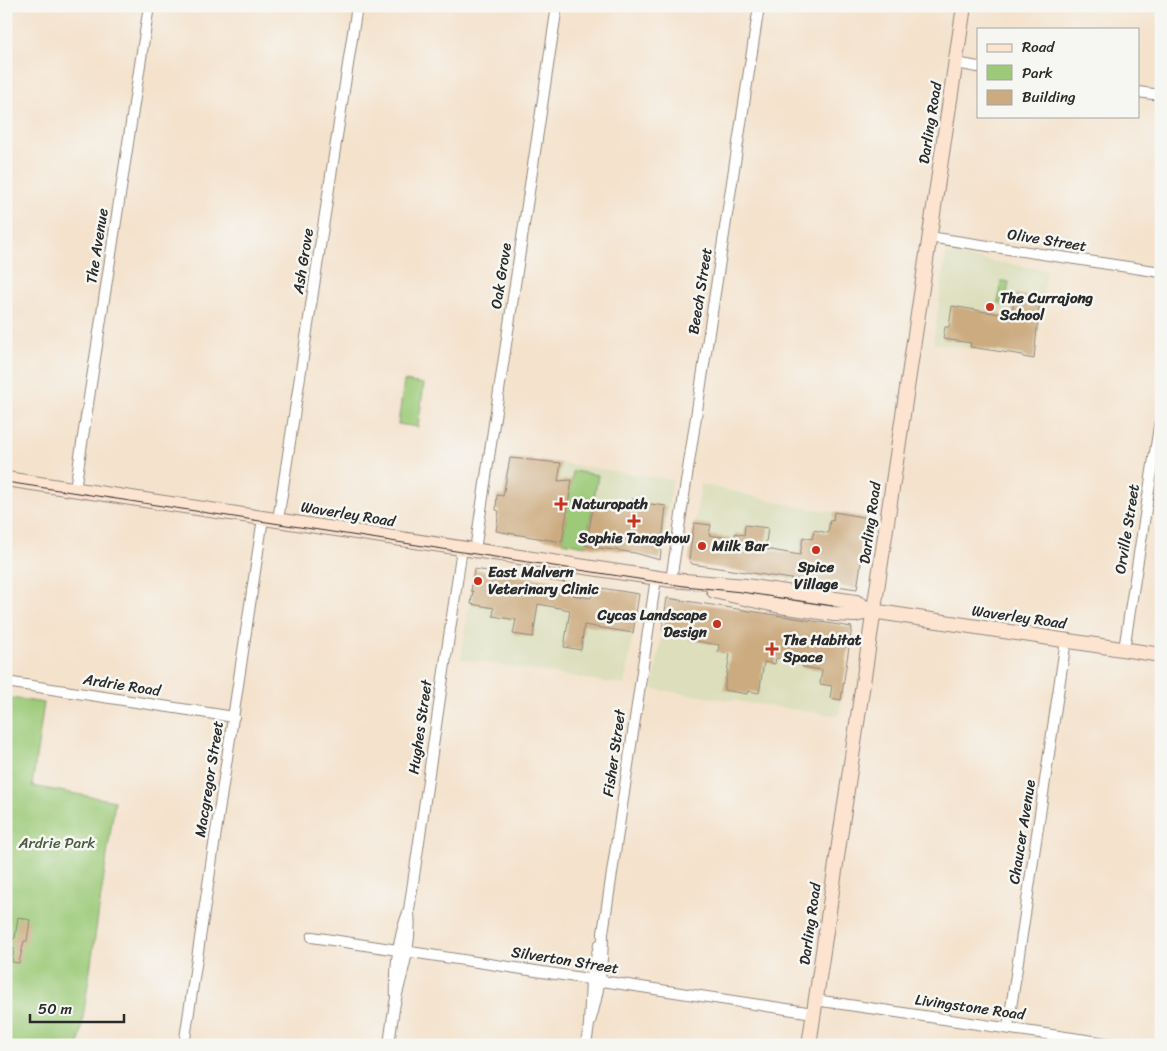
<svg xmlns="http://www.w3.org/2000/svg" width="1167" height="1051" font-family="Sriracha,sans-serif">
	<rect width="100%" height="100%" fill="#f6f6f2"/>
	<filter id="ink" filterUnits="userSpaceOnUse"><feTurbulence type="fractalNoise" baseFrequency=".02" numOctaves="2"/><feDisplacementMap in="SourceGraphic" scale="10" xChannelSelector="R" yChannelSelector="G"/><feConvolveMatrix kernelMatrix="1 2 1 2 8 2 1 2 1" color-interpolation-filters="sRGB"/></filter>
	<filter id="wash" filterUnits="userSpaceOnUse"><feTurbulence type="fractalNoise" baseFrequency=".0096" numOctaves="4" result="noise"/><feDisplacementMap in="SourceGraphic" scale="20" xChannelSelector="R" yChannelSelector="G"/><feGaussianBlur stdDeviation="1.12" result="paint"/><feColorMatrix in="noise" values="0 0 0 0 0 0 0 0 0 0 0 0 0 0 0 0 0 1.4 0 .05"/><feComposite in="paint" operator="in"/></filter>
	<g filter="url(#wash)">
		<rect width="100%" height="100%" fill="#f4e2cc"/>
		<path fill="#dcdebc" d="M946 254 1047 270 1034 359 933 343Z
			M561 463 673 480 660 560 635 553 496 531 499 511 552 519Z
			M701 484 795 506 868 518 857 589 692 564 689 560Z
			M474 569 639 594 625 685 461 659Z
			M667 598 852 627 839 716 653 689Z"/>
		<path fill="#9cca78" stroke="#647a52" d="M1002 281 1009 282 1005 305 998 303Z
			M404 381 424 384 418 427 398 424Z
			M573 471 598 475 586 546 562 542Z
			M6 697 44 703 32 786 115 801 79 1045H6Z"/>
		<g id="blocks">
			<path fill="#ccab80" d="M1016 294 1040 298 1034 359 1023 357V355L970 347 971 343 943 339 945 327H949L952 306 1011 316Z
				M510 458 561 463 558 481 572 480 562 542 496 531 499 511 496 510 497 495 503 496Z
				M632 499 644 501 643 503 666 506 660 560 635 553 586 546 593 508 604 510 605 504 631 508Z
				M834 512 868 518 857 589 692 564 689 560 694 523 711 525 709 535 735 539V533L744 535 745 525 768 528 765 549 800 555 803 537 812 539 814 530 828 533 830 520 833 521Z
				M474 569 573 584 572 595 591 598 594 587 639 594 633 633 584 625 581 650 564 647 570 610 538 604 533 637 513 634 516 620 493 616 494 608 471 604 473 591H471Z
				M667 598 852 627 841 700 830 698 832 686 820 684 822 670 802 667V662L776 658 775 664 764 662 759 693 748 691 747 694 724 690 730 654 718 652 719 645 689 640 690 636 662 630Z
				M18 917 30 920 27 941H24L19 963 12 962 14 948 11 947 13 938H15Z"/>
		</g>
	</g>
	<g filter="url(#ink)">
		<use href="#blocks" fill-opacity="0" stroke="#90867c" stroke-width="1"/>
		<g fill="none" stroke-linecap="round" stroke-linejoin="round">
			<g stroke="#90867c" stroke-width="12">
				<path id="street" d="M956 63 978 67
					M1138 92 1161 95
					M929 237 1161 272
					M75 489 149 6
					M278 520 357 6
					M475 550 557 6
					M671 580 759 6
					M1124 649 1161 414
					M6 682 234 717
					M312 937 813 1013
					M396 1000C395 969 397 940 409 910L462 548
					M815 1000 1120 1045
					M589 1025C599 994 603 966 603 933L656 578
					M1008 1028 1066 640
					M184 1045 263 518
					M389 1045C391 1029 393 1013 396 998 403 970 412 942 409 913
					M586 1045 589 1025 591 980 599 945"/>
			</g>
			<g stroke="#90867c" stroke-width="16">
				<path id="secondary" d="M6 479 671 580 746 586 821 597 856 602 872 611 1161 655
					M714 591 780 606 834 614 855 615 872 611
					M809 1045 964 6"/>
			</g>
			<use href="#street" stroke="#fff" stroke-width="10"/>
			<use href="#secondary" stroke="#fde4d1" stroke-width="14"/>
			<path stroke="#2b2b2b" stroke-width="1" d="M6 482 684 586 741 592 833 606"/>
		</g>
	</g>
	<g fill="#c8321e" stroke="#f6f6f2" stroke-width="2">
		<circle cx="990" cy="307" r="5"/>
		<path d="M558.5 496.5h5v5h5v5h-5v5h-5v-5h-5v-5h5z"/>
		<path d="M631.5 513.5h5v5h5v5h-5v5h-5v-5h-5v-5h5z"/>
		<circle cx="702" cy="546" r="5"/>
		<circle cx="816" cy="550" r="5"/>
		<circle cx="478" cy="581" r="5"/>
		<circle cx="717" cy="624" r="5"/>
		<path d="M769.5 641.5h5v5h5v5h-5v5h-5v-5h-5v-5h5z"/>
	</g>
	<g text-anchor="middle" stroke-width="5" stroke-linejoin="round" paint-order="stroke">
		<g font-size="15" fill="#2b2b2b" stroke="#f6f6f2">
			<text transform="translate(930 123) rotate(-81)" y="5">Darling Road</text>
			<text transform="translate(1047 240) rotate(9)" y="5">Olive Street</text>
			<text transform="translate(97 246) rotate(-81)" y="5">The Avenue</text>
			<text transform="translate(303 261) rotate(-81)" y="5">Ash Grove</text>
			<text transform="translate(501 276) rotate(-81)" y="5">Oak Grove</text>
			<text transform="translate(700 291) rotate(-81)" y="5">Beech Street</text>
			<text transform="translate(348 514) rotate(9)" y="5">Waverley Road</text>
			<text transform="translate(870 523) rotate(-82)" y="5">Darling Road</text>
			<text transform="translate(1127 529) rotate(-81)" y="5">Orville Street</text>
			<text transform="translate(1019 617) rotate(8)" y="5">Waverley Road</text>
			<text transform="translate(122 685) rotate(9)" y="5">Ardrie Road</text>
			<text transform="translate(420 727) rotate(-82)" y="5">Hughes Street</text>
			<text transform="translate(614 753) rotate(-82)" y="5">Fisher Street</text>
			<text transform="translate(209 779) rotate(-81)" y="5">Macgregor Street</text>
			<text transform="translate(1022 832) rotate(-81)" y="5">Chaucer Avenue</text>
			<text transform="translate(810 924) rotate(-82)" y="5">Darling Road</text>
			<text transform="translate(565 960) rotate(9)" y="5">Silverton Street</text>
			<text transform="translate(970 1007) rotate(8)" y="5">Livingstone Road</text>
		</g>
		<g font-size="15" font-weight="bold" fill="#2b2b2b" stroke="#f6f6f2" text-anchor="start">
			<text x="1000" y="303">The Currajong<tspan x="1000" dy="17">School</tspan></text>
			<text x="572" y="509">Naturopath</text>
			<text x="634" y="543" text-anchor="middle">Sophie Tanaghow</text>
			<text x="712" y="551">Milk Bar</text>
			<text x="816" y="572" text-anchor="middle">Spice<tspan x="816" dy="17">Village</tspan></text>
			<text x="488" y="577">East Malvern<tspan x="488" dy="17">Veterinary Clinic</tspan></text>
			<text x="707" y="620" text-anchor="end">Cycas Landscape<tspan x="707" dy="17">Design</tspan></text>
			<text x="783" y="645">The Habitat<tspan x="783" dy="17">Space</tspan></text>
		</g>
		<g font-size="15" fill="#4d5b42" stroke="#f6f6f2">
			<text x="57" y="848">Ardrie Park</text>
		</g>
	</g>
	<rect width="1167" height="1051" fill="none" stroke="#f6f6f2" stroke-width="25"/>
	<rect x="977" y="28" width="162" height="90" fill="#f6f6f2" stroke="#a5a5a2"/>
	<rect x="987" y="44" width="25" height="8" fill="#fde4d1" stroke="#a5a5a2"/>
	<text x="1022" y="52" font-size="15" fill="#2b2b2b">Road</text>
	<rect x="987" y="65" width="25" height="15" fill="#9cca78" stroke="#a5a5a2"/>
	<text x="1022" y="78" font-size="15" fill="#2b2b2b">Park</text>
	<rect x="987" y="90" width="25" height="15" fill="#ccab80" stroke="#a5a5a2"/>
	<text x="1022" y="102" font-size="15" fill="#2b2b2b">Building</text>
	<path d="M30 1014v8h94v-8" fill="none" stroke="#2b2b2b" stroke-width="2.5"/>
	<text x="38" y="1014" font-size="15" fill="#2b2b2b" stroke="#f6f6f2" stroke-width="4" paint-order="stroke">50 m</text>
</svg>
